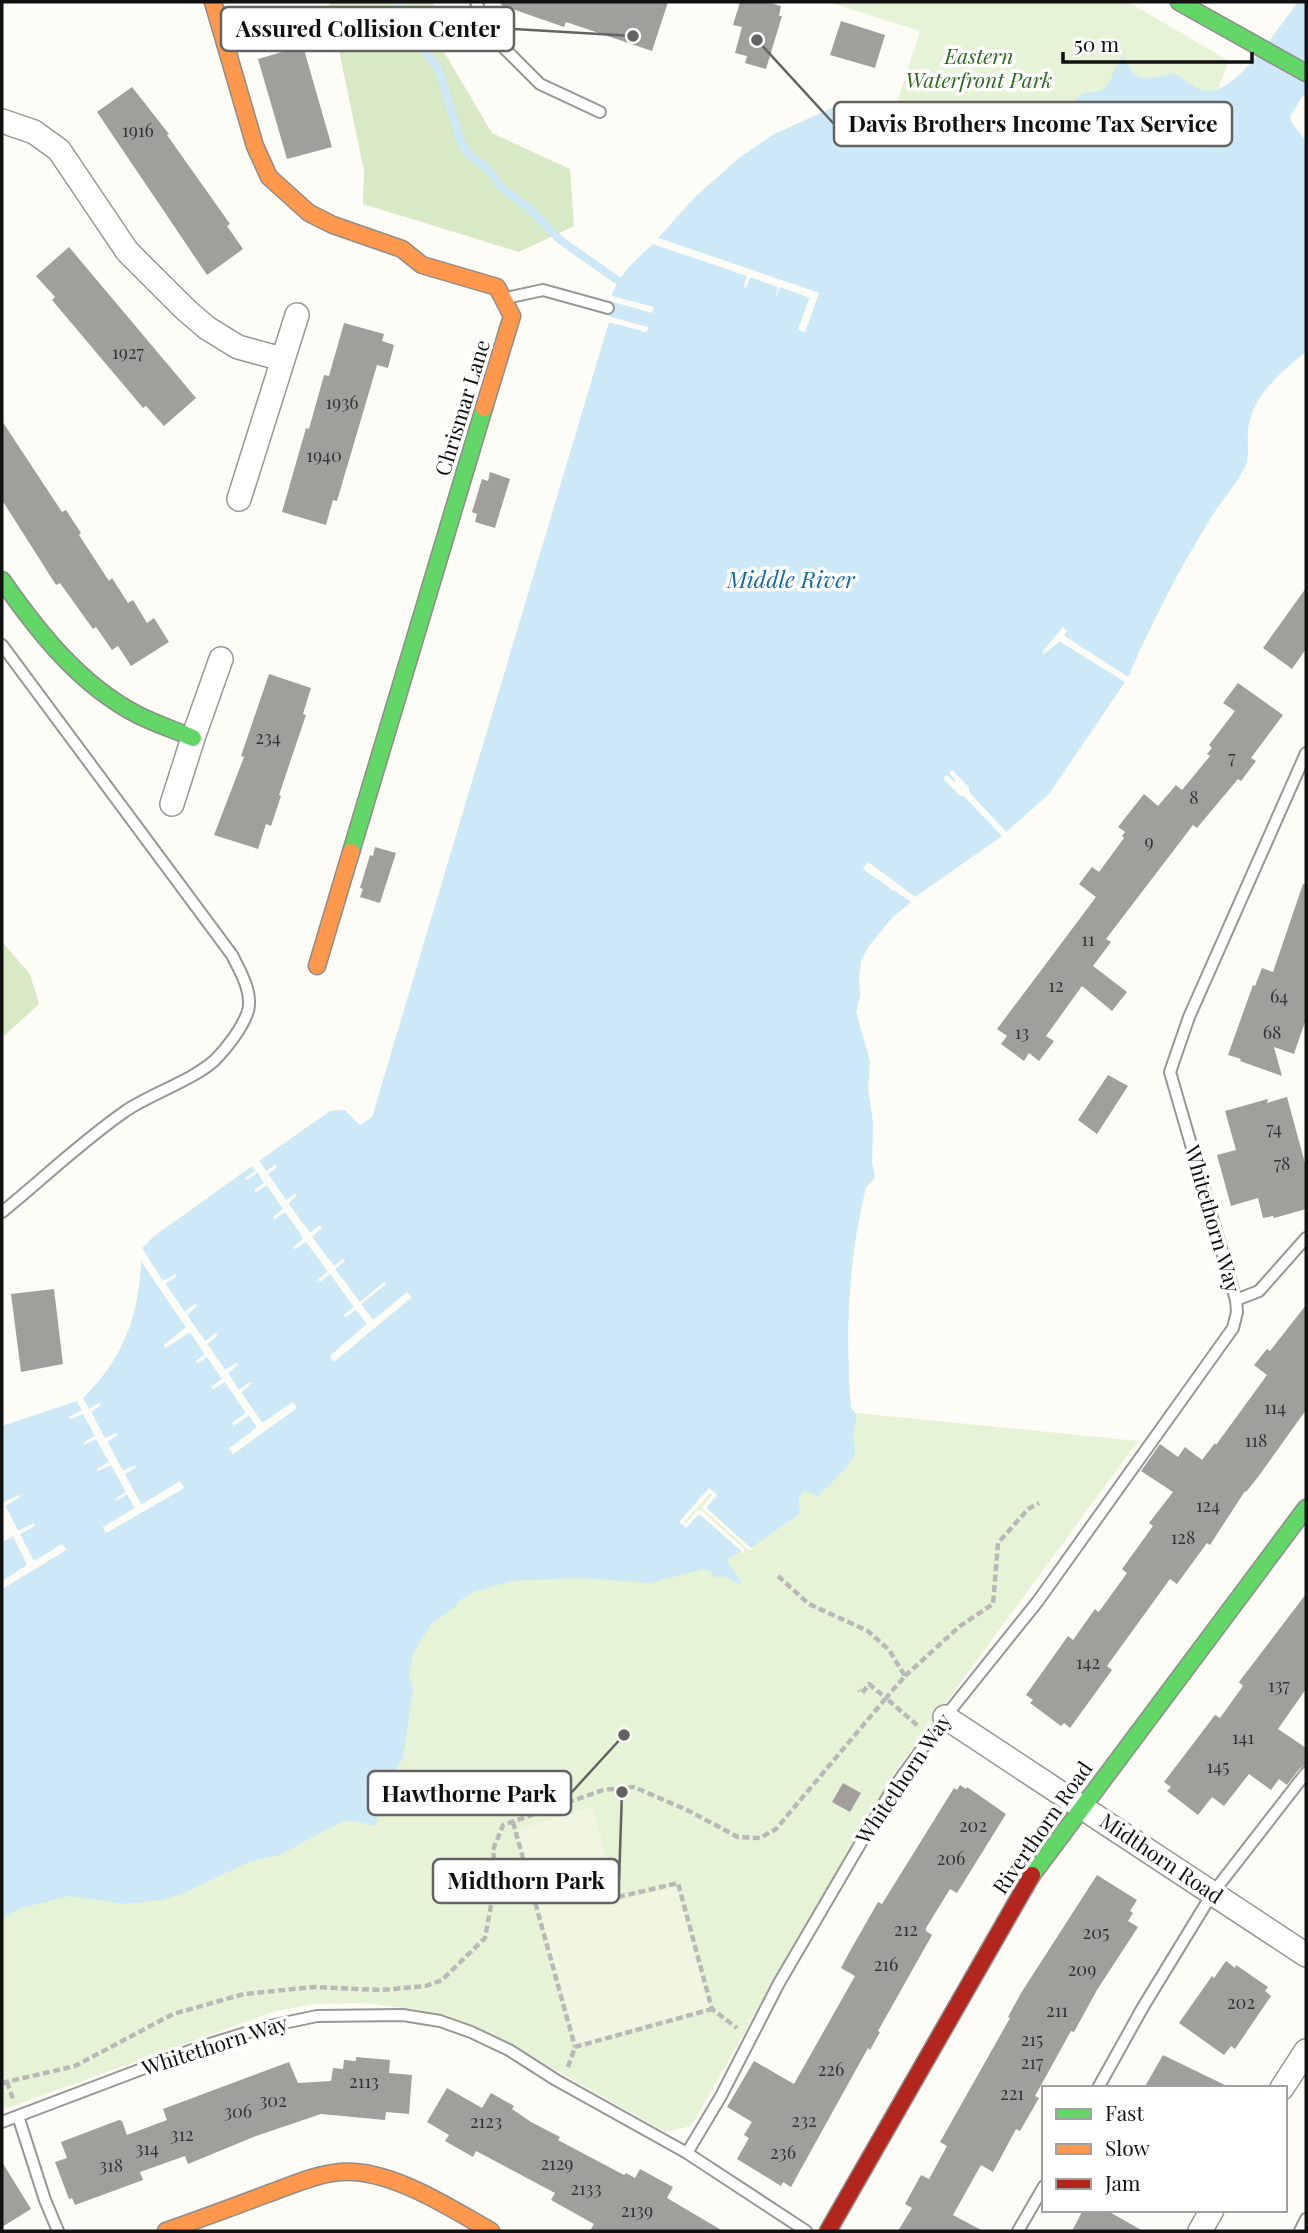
<svg xmlns="http://www.w3.org/2000/svg" width="1308" height="2233" font-family="'Playfair Display',serif">
	<rect width="100%" height="100%" fill="#fdfcf7"/>
	<path fill="#e7f3d7" d="M828 2H1128L1229 61 1217 90 1165 98 1045 125 996 138 908 134 890 125 920 31Z
		M766 1404 1138 1441 891 1777 691 2126 665 2132 497 2037 421 2010 361 2003 314 2004 276 2011 2 2110V1898L407 1619Z"/>
	<path fill="#d8eac5" d="M329 2H434L431 30 492 133 570 169 574 226 519 252 363 204 364 171Z
		M2 942 30 974 39 1004 2 1038Z"/>
	<path fill="#f0f6e1" d="M592 1807 619 1901 676 1886 709 2007 577 2044 516 1830Z"/>
	<path fill="#cde8f7" d="M1298 2H1306V91L1290 116 1292 123 1306 141V352C1281 372 1251 396 1248 431 1247 443 1250 456 1245 467 1236 485 1222 500 1212 516 1180 568 1152 621 1128 677L1063 635V627L1055 646 1059 641 1125 682 1049 794 1006 832 969 792 968 787 957 780 955 783 947 775 959 795 964 796 1002 836 915 897 868 862 863 869 911 902 892 918 868 947 861 961 859 978 860 996 856 1012 870 1061 868 1089 873 1123 872 1162 875 1178 866 1187C848 1261 845 1332 851 1408 861 1417 854 1423 853 1434 853 1440 856 1447 855 1452 851 1466 828 1486 818 1496L804 1491C795 1498 801 1505 799 1514L751 1548 706 1507 717 1495 710 1488 679 1522 686 1528 699 1513 742 1551 726 1559 740 1580 741 1583 738 1584 724 1576 714 1577 710 1571 704 1569 649 1583 578 1578 512 1581 474 1592 460 1600 455 1607 431 1624 413 1654 409 1675 413 1689 403 1758 379 1799 376 1810 378 1820 374 1826 355 1821H343L279 1855 249 1862 184 1893 161 1900 125 1904 69 1896 22 1908 2 1918V1589L66 1550 62 1544 34 1562 19 1534 35 1525 33 1524 18 1531 5 1505 20 1497 19 1495 3 1503 2 1499V1473L5 1471H2V1426L77 1401 82 1410 70 1417 71 1419 83 1413 96 1436 83 1444 96 1438 109 1462 97 1469 98 1471 111 1464 127 1492 115 1499 116 1501 127 1494 135 1508 103 1527 106 1533 184 1488 179 1482 142 1505 124 1474 135 1468 134 1466 123 1471 107 1441 118 1435 116 1433 105 1439 91 1411 101 1405 99 1403 89 1409 83 1398C123 1359 139 1316 141 1261L186 1327 164 1345 165 1348 190 1332 205 1355 196 1361 198 1363 207 1356 222 1379 211 1387 213 1389 225 1382 246 1413 232 1424 234 1425 249 1415 257 1428 229 1448 233 1454 296 1408 292 1402 263 1424 241 1392 250 1383 239 1390 227 1373 238 1365 236 1363 226 1371 207 1344 216 1336 215 1334 205 1341 186 1314 196 1306 195 1304 185 1312 165 1283 176 1276 175 1274 163 1282 142 1248 153 1237 252 1166 256 1171 246 1178 247 1179 258 1172 265 1183 255 1191 256 1192 267 1185 283 1209 273 1217 275 1219 285 1211 304 1239 294 1247 295 1249 306 1241 328 1272 318 1280 320 1282 330 1273 354 1307 344 1315 346 1317 356 1309 367 1324 330 1356 334 1361 411 1298 407 1293 373 1320 361 1304 386 1284 384 1282 360 1303 335 1269 344 1261 343 1259 334 1267 311 1237 322 1228 320 1226 310 1234 288 1203 297 1195 295 1194 287 1201 268 1174 277 1167 275 1165 266 1172 259 1161 330 1111 345 1110 360 1125 372 1117 609 322 646 332 648 328 606 315 610 301 652 312 653 307 611 296C619 274 636 260 653 244L748 276 745 291 750 277 778 287 775 299 780 287 810 298 798 329 805 332 819 293 658 238 695 197 739 158 774 134 843 103 962 136 985 127 1000 130 1026 124 1048 122 1064 112 1083 93C1117 93 1106 76 1123 56 1140 91 1146 75 1174 74 1184 78 1192 87 1202 90 1233 101 1281 23 1298 2Z
		M13 1536 28 1565 2 1581V1542Z"/>
	<path fill="#fdfcf7" d="M658 238 819 293 805 332 798 330 810 297 780 287 775 299 778 287 750 277 743 291 747 276 653 244Z
		M611 296 654 307 652 313 610 301Z
		M607 316 648 327 646 332 609 322Z
		M1063 627 1067 631 1064 636 1128 677 1125 682 1060 641 1044 654 1042 652Z
		M952 770 969 787V792L1006 832 1002 836 964 796 959 795 943 778 947 775 954 782 956 781 949 773Z
		M868 862 915 897 911 902 895 889 893 891 889 888 890 885 876 876 875 878 863 869Z
		M259 1161 266 1171 275 1165 277 1167 268 1174 286 1200 295 1194 297 1196 288 1203 310 1233 320 1225 322 1227 312 1237 334 1266 343 1259 345 1261 335 1269 360 1302 384 1282 386 1284 361 1304 373 1320 407 1292 411 1297 334 1362 330 1356 367 1324 356 1310 345 1317 344 1315 354 1307 330 1274 320 1282 318 1280 328 1271 306 1242 295 1249 293 1247 304 1238 285 1212 275 1219 273 1217 283 1209 267 1185 256 1192 254 1190 264 1183 258 1172 247 1180 245 1178 256 1171 253 1166 255 1164 260 1170 308 1238 371 1323 370 1327 335 1357 374 1324 371 1322 309 1239 308 1236 256 1163Z
		M142 1248 163 1281 176 1274 177 1276 165 1284 184 1312 195 1304 197 1306 187 1315 205 1341 216 1333 217 1336 207 1344 225 1370 236 1363 238 1365 228 1373 239 1390 250 1382 251 1384 241 1393 262 1423 293 1402 297 1408 233 1454 229 1449 257 1427 249 1415 234 1426 232 1423 246 1413 225 1382 213 1389 211 1387 222 1379 207 1357 198 1363 196 1361 205 1354 190 1332 166 1348 164 1345 186 1327 141 1261V1258L155 1276 141 1254Z
		M83 1398 89 1409 100 1403 101 1405 91 1412 105 1438 117 1433 118 1435 107 1442 123 1471 134 1466 136 1467 125 1474 141 1505 180 1481 184 1488 106 1533 103 1527 135 1508 127 1494 115 1501V1499L126 1492 111 1465 98 1471 97 1469 109 1462 96 1439 84 1445 83 1443 95 1436 83 1414 70 1419 69 1417 82 1411 77 1401 80 1399 113 1462 126 1484 80 1399Z
		M709 1488 717 1495 706 1508 753 1550H749L703 1509V1506L712 1495 710 1493 684 1522 686 1523 697 1511 701 1510 744 1549V1553L699 1514 686 1528 679 1522Z
		M19 1495 20 1497 5 1506 18 1531 34 1523 35 1526 20 1534 34 1561 62 1544 66 1550 2 1589V1585L35 1565 31 1564 18 1539 31 1566 2 1584V1581L27 1565 13 1536 2 1542V1538L11 1533 2 1512 16 1535 2 1507V1499L4 1502Z"/>
	<g fill="none" stroke-linecap="round" stroke-linejoin="round">
		<path stroke="#cde8f7" stroke-width="8" d="M398 2 408 28 439 70 460 139 467 153 489 170 503 189 529 208 560 240 617 280"/>
	</g>
	<path fill="#a19f9c" d="M502 2H668L652 51 566 22 564 27 501 5Z
		M740 2H767L781 6 779 16H782L766 69 745 63 747 56 735 53 742 27 733 25Z
		M841 21 885 35 875 68 830 55Z
		M303 46 332 147 287 159 258 59Z
		M132 87 169 134 167 135 230 224 227 226 243 249 207 275 97 112Z
		M69 247 196 398 164 426 146 406 143 408 122 383 52 300 55 297 36 276Z
		M344 323 384 334 382 341 394 345 388 368 377 365 337 501 333 500 326 525 282 512 306 428 309 429 324 375 329 376Z
		M2 421 62 512 66 510 81 533 79 535 109 581 112 578 128 603 133 600 147 623 154 618 169 642 131 666 118 646 112 650 96 627 93 629 60 583 56 585 2 500Z
		M490 472 510 479 495 528 475 522 477 514 472 512 482 479 488 481Z
		M1306 588V649L1292 669 1263 648Z
		M269 674 311 688 303 714 306 715 279 795 281 796 271 826 266 824 258 849 214 835 244 757 241 756Z
		M1238 683 1283 715 1251 758 1256 761 1241 781 1238 779 1197 828 1193 825 1106 939 1111 942 1093 966 1127 992 1112 1011 1082 986 1046 1036 1054 1041 1039 1061 1029 1053 1024 1061 1001 1044 1007 1036 997 1029 1096 897 1079 884 1092 867 1099 872 1124 838 1122 836 1125 832 1118 827 1144 794 1158 806 1176 785 1182 790 1210 756 1207 754 1212 748 1209 745 1235 711 1223 703Z
		M375 847 396 853 380 903 360 897 363 889 360 888 370 855 373 856Z
		M1303 884 1306 885V1019L1294 1054 1274 1047 1282 1076 1240 1061 1241 1059 1228 1055 1253 985 1255 986 1262 968 1273 972Z
		M1108 1075 1128 1086 1097 1134 1078 1120Z
		M1287 1097 1306 1167V1209L1274 1218 1273 1216 1263 1218 1258 1198 1231 1206 1217 1155 1236 1150 1225 1111 1268 1099 1267 1103Z
		M54 1289 63 1364 21 1372 11 1294Z
		M1306 1305V1410L1258 1477 1246 1492 1245 1491 1210 1545 1207 1543 1177 1584 1170 1579 1107 1666 1112 1670 1070 1728 1064 1723 1061 1726 1030 1703 1033 1700 1026 1695 1068 1636 1073 1640 1095 1609 1098 1612 1101 1609 1127 1573 1122 1569 1153 1526 1149 1523 1173 1492 1141 1471 1160 1444 1178 1457 1185 1447 1202 1460 1215 1443 1216 1445 1267 1375 1254 1365 1267 1349 1270 1351Z
		M1306 1594V1689L1278 1729 1306 1748V1765L1300 1768 1287 1785 1279 1779 1271 1790 1249 1774 1224 1806 1212 1797 1198 1815 1167 1791 1171 1787 1164 1782 1215 1715 1220 1718 1243 1686 1239 1682Z
		M843 1783 861 1793 850 1812 832 1802Z
		M960 1785 966 1789 967 1787 1006 1814 957 1893 950 1889 926 1928V1931L932 1935 878 2031 880 2032 870 2050 868 2048 791 2187 783 2182 781 2186 737 2159 749 2138 744 2135 752 2122 727 2107 754 2061 794 2084 855 1976 841 1968 850 1951 878 1902 882 1904 954 1788 957 1790Z
		M1097 1875 1137 1900 1130 1911 1133 1913 1128 1921 1138 1927 1097 1990 1074 2032 1071 2031 1035 2096 1039 2098 1020 2131 1016 2129 993 2172 981 2165 953 2215 983 2231H898L912 2208 905 2204 921 2175 929 2179 947 2146 940 2142 1010 2018 1008 2017 1021 1993Z
		M1226 1961 1235 1968 1236 1965 1268 1987 1265 1991 1271 1996 1235 2049 1231 2046 1224 2055 1179 2023 1212 1976 1214 1978Z
		M1163 2055 1231 2088H1144Z
		M356 2057 390 2060 389 2073 412 2075 409 2114 386 2112 385 2120 321 2114 256 2136 188 2164 185 2156 140 2172 143 2180 75 2205 72 2198 69 2199 55 2162 67 2158 61 2142 119 2120 122 2121 127 2135 167 2120 163 2109 289 2062 298 2083 331 2081 333 2068 343 2069 344 2060 356 2061Z
		M447 2088 482 2108 491 2093 514 2106 512 2109 531 2122 560 2137 558 2140 624 2175 626 2173 635 2178 640 2169 673 2187 667 2198 723 2231H590L594 2224 551 2200 555 2193 476 2151 473 2157 445 2141 449 2135 427 2122Z
		M2 2162 31 2209 2 2227Z
		M1083 2210H1106L1143 2231H1072Z"/>
	<g fill="none" stroke-linecap="round" stroke-linejoin="round">
		<g stroke="#979795" stroke-width="14">
			<path id="lane" d="M476 2 491 35 540 84 600 112
				M506 298 543 290 608 308
				M2 645 232 955C240 971 253 992 248 1011 243 1027 227 1048 215 1060 193 1080 153 1093 127 1110 82 1141 44 1178 2 1212
				M1236 1300 1259 1291 1306 1238
				M1098 2088 1143 2007 1212 1894 1306 1773
				M18 2116 45 2200 58 2231
				M2 2122 200 2047 265 2027 317 2016 403 2015 440 2021 471 2032 509 2050 556 2080 687 2153 806 2231
				M687 2153 721 2096 779 1983 890 1793 945 1717 1038 1601 1233 1328 1237 1312 1236 1300 1170 1072 1189 1017 1306 753
				M1018 2231 1044 2186
				M1300 2231 1306 2219"/>
		</g>
		<g stroke="#979795" stroke-width="26">
			<path id="street" d="M2 121 34 132 59 150 127 251 186 310 207 328 238 347 282 359
				M239 499 297 315
				M172 804 193 738 221 659
				M945 1717 1306 1955
				M1282 2088 1306 2051
				M1200 2231 1212 2210"/>
		</g>
		<g stroke="#8e8d8b" stroke-width="19">
			<path id="fast" d="M1179 2 1306 73
				M2 580C39 633 80 685 138 715 156 724 175 730 193 738
				M351 852 484 408
				M1032 1875 1306 1508"/>
		</g>
		<g stroke="#8e8d8b" stroke-width="19">
			<path id="slow" d="M213 2 255 146 269 177 309 213 333 225 402 249 422 265 497 287 512 316 484 408
				M317 966 351 852
				M166 2231C200 2219 233 2207 267 2194 295 2184 324 2170 354 2172 400 2175 452 2209 491 2231"/>
		</g>
		<g stroke="#8e8d8b" stroke-width="19">
			<path id="jam" d="M828 2231 1032 1875"/>
		</g>
		<path stroke="#b9b9b8" stroke-width="4.5" stroke-dasharray="7 3.5" stroke-linecap="butt" d="M778 1576 809 1604 868 1631 889 1650 905 1676 886 1698 869 1684 862 1693 859 1690
			M905 1676 960 1626 993 1604 998 1543 1028 1509 1039 1503
			M513 1822 575 2047
			M618 1897 678 1883 712 2009 737 2028
			M568 2067 575 2047 712 2009
			M7 2082 14 2102
			M2 2083 75 2066 173 2014 244 1994 314 1987 381 1990 426 1986 442 1980 485 1938 496 1878 493 1850 503 1825 603 1790 634 1787 687 1810 738 1837 760 1838 776 1829 886 1698 919 1727"/>
		<use href="#lane" stroke="#fffffe" stroke-width="10"/>
		<use href="#street" stroke="#fffffe" stroke-width="23"/>
		<use href="#fast" stroke="#63d668" stroke-width="16"/>
		<use href="#slow" stroke="#ff974d" stroke-width="16"/>
		<use href="#jam" stroke="#b3261e" stroke-width="16"/>
	</g>
	<g text-anchor="middle" stroke-width="7" stroke-linejoin="round" paint-order="stroke">
		<g font-size="18" fill="#353434">
			<text x="138" y="137">1916</text>
			<text x="128" y="359">1927</text>
			<text x="342" y="409">1936</text>
			<text x="324" y="462">1940</text>
			<text x="268" y="744">234</text>
			<text x="1232" y="764">7</text>
			<text x="1194" y="804">8</text>
			<text x="1149" y="848">9</text>
			<text x="1088" y="946">11</text>
			<text x="1056" y="992">12</text>
			<text x="1279" y="1003">64</text>
			<text x="1022" y="1039">13</text>
			<text x="1272" y="1039">68</text>
			<text x="1274" y="1135">74</text>
			<text x="1282" y="1170">78</text>
			<text x="1275" y="1414">114</text>
			<text x="1256" y="1447">118</text>
			<text x="1208" y="1512">124</text>
			<text x="1183" y="1544">128</text>
			<text x="1088" y="1669">142</text>
			<text x="1279" y="1692">137</text>
			<text x="1243" y="1744">141</text>
			<text x="1218" y="1773">145</text>
			<text x="973" y="1832">202</text>
			<text x="951" y="1865">206</text>
			<text x="906" y="1936">212</text>
			<text x="1096" y="1939">205</text>
			<text x="886" y="1971">216</text>
			<text x="1082" y="1976">209</text>
			<text x="1241" y="2009">202</text>
			<text x="1057" y="2017">211</text>
			<text x="1032" y="2046">215</text>
			<text x="1032" y="2069">217</text>
			<text x="831" y="2076">226</text>
			<text x="364" y="2088">2113</text>
			<text x="1012" y="2100">221</text>
			<text x="273" y="2107">302</text>
			<text x="238" y="2118">306</text>
			<text x="804" y="2127">232</text>
			<text x="486" y="2128">2123</text>
			<text x="182" y="2141">312</text>
			<text x="147" y="2155">314</text>
			<text x="783" y="2159">236</text>
			<text x="557" y="2170">2129</text>
			<text x="111" y="2172">318</text>
			<text x="586" y="2195">2133</text>
			<text x="637" y="2217">2139</text>
		</g>
		<g font-size="21" font-style="italic" fill="#2f6b1f" stroke="#fff">
			<text x="979" y="64">Eastern<tspan x="979" dy="24">Waterfront Park</tspan></text>
		</g>
		<g font-size="21" fill="#111" stroke="#fff">
			<text transform="translate(463 408) rotate(-73)" y="7">Chrismar Lane</text>
			<text transform="translate(1212 1219) rotate(74)" y="7">Whitethorn Way</text>
			<text transform="translate(904 1779) rotate(-56)" y="7">Whitethorn Way</text>
			<text transform="translate(1043 1828) rotate(-55)" y="7">Riverthorn Road</text>
			<text transform="translate(1161 1859) rotate(34)" y="7">Midthorn Road</text>
			<text transform="translate(215 2046) rotate(-18)" y="7">Whitethorn Way</text>
		</g>
		<g font-size="23" font-style="italic" fill="#1768a6" stroke="#fff">
			<text x="791" y="588">Middle River</text>
		</g>
	</g>
	<path fill="none" stroke="#646362" stroke-width="2.5" d="M633 36L514 29M757 40L834 124M624 1735L571 1793M622 1792L619 1881"/>
	<g fill="#646362" stroke="#fff" stroke-width="2.5">
		<circle cx="633" cy="36" r="7"/>
		<circle cx="757" cy="40" r="7"/>
		<circle cx="624" cy="1735" r="7"/>
		<circle cx="622" cy="1792" r="7"/>
	</g>
	<g fill="#fff" stroke="#646362" stroke-width="2.5">
		<rect x="221" y="7" width="293" height="44" rx="7"/>
		<rect x="834" y="102" width="398" height="44" rx="7"/>
		<rect x="368" y="1771" width="203" height="44" rx="7"/>
		<rect x="433" y="1859" width="186" height="44" rx="7"/>
	</g>
	<g font-size="23" text-anchor="middle" font-weight="bold" fill="#111">
		<text x="368" y="37">Assured Collision Center</text>
		<text x="1033" y="132">Davis Brothers Income Tax Service</text>
		<text x="469" y="1802">Hawthorne Park</text>
		<text x="526" y="1889">Midthorn Park</text>
	</g>
	<rect width="1308" height="2233" fill="none" stroke="#111111" stroke-width="7"/>
	<rect x="1042" y="2086" width="245" height="126" fill="#ffffff" stroke="#a0a0a0" stroke-width="2"/>
	<rect x="1056" y="2109" width="35" height="10" fill="#63d668" stroke="#a0a0a0" stroke-width="2"/>
	<text x="1105" y="2121" font-size="21" fill="#111111">Fast</text>
	<rect x="1056" y="2144" width="35" height="10" fill="#ff974d" stroke="#a0a0a0" stroke-width="2"/>
	<text x="1105" y="2156" font-size="21" fill="#111111">Slow</text>
	<rect x="1056" y="2179" width="35" height="10" fill="#b3261e" stroke="#a0a0a0" stroke-width="2"/>
	<text x="1105" y="2191" font-size="21" fill="#111111">Jam</text>
	<path d="M1063 52v10h189v-10" fill="none" stroke="#111111" stroke-width="3.5"/>
	<text x="1074" y="52" font-size="21" fill="#111111" stroke="#ffffff" stroke-width="5" paint-order="stroke">50 m</text>
</svg>
